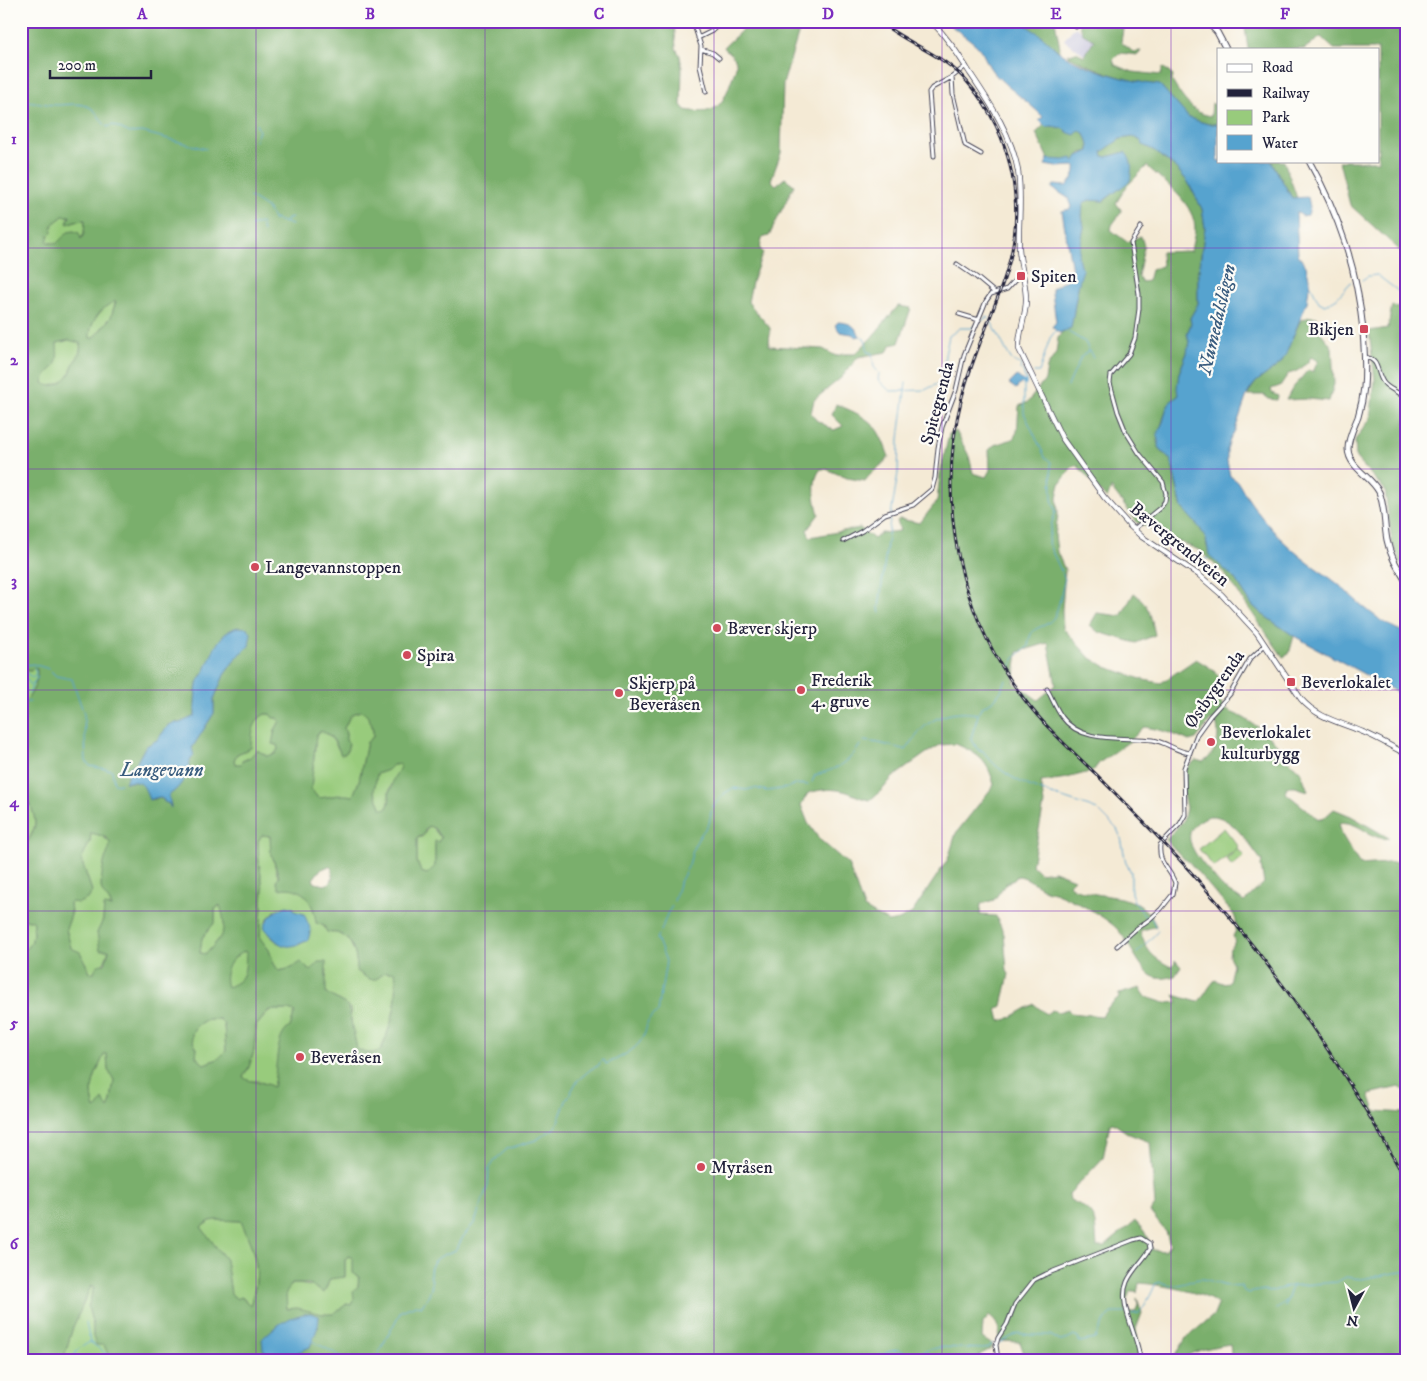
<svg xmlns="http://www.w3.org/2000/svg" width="1427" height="1381" font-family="'IM FELL DW Pica',serif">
	<rect width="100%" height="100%" fill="#fdfcf7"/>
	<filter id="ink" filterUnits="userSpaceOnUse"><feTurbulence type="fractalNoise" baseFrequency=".02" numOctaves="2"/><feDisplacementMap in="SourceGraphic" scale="10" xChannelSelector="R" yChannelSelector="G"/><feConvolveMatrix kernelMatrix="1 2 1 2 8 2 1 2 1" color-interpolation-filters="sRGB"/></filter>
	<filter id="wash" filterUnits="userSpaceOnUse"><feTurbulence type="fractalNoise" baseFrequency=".0096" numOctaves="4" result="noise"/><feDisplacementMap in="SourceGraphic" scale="20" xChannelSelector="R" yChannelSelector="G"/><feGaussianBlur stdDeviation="1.12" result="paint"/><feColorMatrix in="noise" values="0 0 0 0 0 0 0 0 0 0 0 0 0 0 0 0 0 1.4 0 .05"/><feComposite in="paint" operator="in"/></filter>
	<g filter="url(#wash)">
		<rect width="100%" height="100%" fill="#f4ead5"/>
		<path fill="#c3c1db" d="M1076 27 1082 32 1089 35 1101 36 1087 56 1064 40 1072 30Z"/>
		<path fill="#98cb7c" stroke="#5d765c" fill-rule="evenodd" d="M63 216H70L68 224 75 221 85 220 84 234 80 240 68 232 56 244 47 242 49 234 52 232 53 224Z
			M116 300 111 317 93 338 89 339C89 323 102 306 116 300Z
			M69 340 80 343C82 352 77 358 73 365 71 369 71 373 68 376 61 384 52 389 43 384L45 376 53 368 57 343Z
			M34 667 37 669C39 680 32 695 24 703H21V670L31 671Z
			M362 711C370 717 374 727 373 737L367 742 359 781 353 797C338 793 333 797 318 798L311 789 316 735 321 731C331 734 336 745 341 754L346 734 344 728C350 718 348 713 362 711Z
			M265 714H270L280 721 275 730 273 744H277L278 749 275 754 267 757 259 753 242 761 241 765 235 764 234 760 237 754 246 750C250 737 252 720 265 714Z
			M401 764C401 775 390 783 389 793 389 799 390 802 387 808L382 809 374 791 377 774 388 770 393 765Z
			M21 800 25 803H30C36 821 37 824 28 841L25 840 21 827Z
			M428 826 432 827 441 838 435 844V866L427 874 421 872 417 862V838L422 837Z
			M1224 828 1239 847 1214 867 1199 849Z
			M91 833 100 835 109 841 111 845 110 851 105 860 101 886 112 907H104L103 920 97 933 109 949C106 961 102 970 90 973L82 955 71 948 66 929 71 915 70 902 92 891 81 859 90 842Z
			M262 835 270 836C271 845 274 870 279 877 285 885 296 886 302 892 311 900 315 912 317 923L324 926 327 932C332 933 338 932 342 935 354 942 357 958 357 971L362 974 378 978 385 972H395C400 999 391 1025 381 1050 371 1055 367 1054 357 1049L352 1029 350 1009 348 1006 326 993 325 984 327 970 310 971 292 968 279 971 274 964 269 950 260 939 263 889 259 862 258 841ZM278 908 304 914 308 940 298 945 278 943 268 934 266 920Z
			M1238 849 1244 856 1232 866 1226 859Z
			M221 905C228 931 223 935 206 954L200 953 202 938 215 922V909Z
			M21 919 32 920 34 923 32 941 26 949 21 950Z
			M245 951 247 952C245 970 247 980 227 988 221 973 231 956 245 951Z
			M270 1010H288L295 1012 277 1067 273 1087 258 1081H248L242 1077 249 1067 254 1051 256 1026Z
			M208 1019H220L224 1025 226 1051 218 1059 204 1064 196 1057 197 1048C186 1035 194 1025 208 1019Z
			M107 1054 108 1070 114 1080 111 1101 108 1110 105 1106 95 1109C88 1087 95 1075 104 1055Z
			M216 1220 241 1221C255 1254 263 1270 250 1305L242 1297 237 1299 231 1294 226 1260 201 1227 210 1221Z
			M348 1256 353 1258C360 1279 361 1284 351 1305L346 1304C343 1307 337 1313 333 1314 321 1317 302 1307 287 1309L285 1292 293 1284C305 1284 315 1288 327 1287L330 1278 345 1277V1261Z
			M91 1286 94 1287 88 1307 93 1325V1337L104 1345 109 1356 108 1360H63L73 1327Z"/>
		<path fill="#7aaf6c" stroke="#4e6854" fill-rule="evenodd" d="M21 21H674L676 48 680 56 682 68 681 105 685 110C713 115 722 109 731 81 733 76 737 67 736 62 735 55 727 53 724 47L741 31 746 21H802L783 84 781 153 771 180 776 185 785 178 794 185 769 236 762 238 760 249 763 252 752 282 748 302 770 328 769 346 823 349 836 356 843 354H855L872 337 898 306 911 308 899 343 891 345 887 352 858 357 842 377 814 400 811 413 816 420 834 430 843 426 832 415 836 404C847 409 861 414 871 423 880 431 885 446 889 457 882 466 871 472 865 481L847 478 826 469H821C811 480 815 501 819 514L807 530 810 537 860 528 874 539 881 533 900 531 897 521 899 519 920 523 937 501 940 474 949 434 956 431 969 456 973 473 986 477 990 470 989 450 994 445 1013 439 1017 432 1019 406 1028 402 1045 380 1047 367 1056 353 1058 338 1062 332 1071 328 1079 282 1080 265 1078 257 1084 227 1082 216 1083 203 1089 200 1104 201 1130 180 1125 152 1107 157 1103 156 1102 152 1120 139 1133 137 1140 140 1143 145 1155 151 1177 169 1188 182 1202 209 1205 228 1198 276V304L1190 318 1191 324 1187 334 1189 341 1187 353 1179 373 1178 396C1175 399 1171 401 1169 404 1167 405 1157 439 1157 441 1158 448 1166 457 1171 460L1182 508 1200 528 1206 539 1207 547 1235 579 1252 605 1262 614 1294 636 1289 654 1283 657 1224 573 1199 550 1158 533 1137 522 1111 488 1107 499 1077 465 1071 468 1060 484 1057 497 1058 515 1055 535 1057 552 1065 570 1062 610 1063 628 1089 657 1106 667 1144 680 1161 683 1196 659 1212 669 1223 681 1220 701 1226 710 1244 718 1261 729 1275 742 1286 758 1301 772 1308 791 1295 787H1286V793L1317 818 1323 819 1334 809 1351 816 1389 838C1372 842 1358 819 1339 823L1342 835 1360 865 1400 862 1406 860V1091L1399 1087 1369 1094 1375 1111 1406 1113V1360H1193L1195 1356 1226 1359 1231 1355 1230 1344C1218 1346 1206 1348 1195 1352 1181 1358 1185 1360 1169 1360L1179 1350 1186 1338 1214 1315 1218 1305C1207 1292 1156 1284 1139 1283L1137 1293 1136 1291H1130L1126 1302V1312H1135L1138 1305 1137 1298 1142 1313 1136 1329 1139 1348V1360H1022L1023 1351 1020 1342 998 1341C1002 1332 997 1321 989 1316L983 1323 982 1338 993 1345 991 1349 979 1355 985 1360H287L297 1353 310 1347 313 1335 319 1326 270 1357 274 1360H108L109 1356 104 1345H96L93 1337V1325L88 1307 94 1287 91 1286 73 1327 63 1360H21V950L26 949 32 941 34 923 32 920 21 919V827L25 840 28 841C38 825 36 821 30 803H25L21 800V703H24C32 695 39 680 37 669L34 667 31 671 21 670ZM1147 166C1165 183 1196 204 1195 231 1194 237 1192 244 1191 251L1161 252 1162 266 1151 270 1148 281 1142 282 1138 276 1144 246 1141 236 1127 242 1111 230 1112 225 1122 211 1116 203 1127 186ZM63 216H70L67 223 68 224 75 221 85 220 84 234 81 239 79 233 74 231 68 232 56 244 47 242 49 235 52 232 53 224ZM116 301 111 317 94 338H90C89 323 102 306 116 301ZM69 340 80 343C82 352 77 358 73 365 71 369 71 373 68 376 61 384 52 389 43 383 46 370 55 370 57 360 58 355 57 348 57 343ZM238 627 248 628 240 653 224 675 214 699V713L192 748 193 757C188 762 189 766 186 772 183 781 177 790 169 795L171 806 159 797 153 800 141 782H126C128 774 126 766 136 764L145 747 157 740 168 726 173 723H180L195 716C195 705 195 692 198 681 200 676 204 673 206 668 213 653 220 632 238 627ZM1048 643 1056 685 1038 700 1014 683 1018 652ZM362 711C370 717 374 727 373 737L367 742 359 781 353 796C338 793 333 797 318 798L311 789 316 735 321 731C332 734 337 745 341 755L347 752 349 743 346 741V734L344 728C350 718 348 713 362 711ZM265 714H270L273 718H278L280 721 275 730 272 744 277 745 278 749 275 754 267 756 257 750 248 759 242 761 241 764H235L234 760 237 754 251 748C252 735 252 721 265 714ZM1211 720 1216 723C1221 737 1216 754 1203 762L1196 760 1186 768 1182 790 1186 808 1183 821 1166 840 1182 857 1189 862 1234 915C1237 923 1238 928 1233 936L1235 940 1233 946 1230 948 1229 956 1233 964 1229 982 1222 983 1215 980C1208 987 1205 996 1198 1002L1174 995 1178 1002 1165 1003 1146 997 1140 988 1119 994V997L1108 1007 1102 1016 1070 1013 1068 1009 1058 1012 1052 1010 1046 1014 1034 1004 1006 1020 1000 1021 997 1009 1002 1006 1009 974 1007 971 1004 934 996 916 980 915 981 904 994 900 1006 883 1014 880 1017 876C1027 876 1035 885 1044 889 1049 892 1054 891 1059 894 1073 900 1108 918 1118 930 1128 940 1141 971 1152 976 1159 980 1168 978 1175 976L1181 967 1175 960V963L1171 967C1152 957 1147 952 1140 931L1156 926C1141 892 1113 900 1083 891 1077 889 1073 889 1069 884L1074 879 1054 871 1040 873 1032 865 1044 804 1041 782 1067 778 1093 771 1099 763 1130 741 1144 727C1159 729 1175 734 1189 741L1196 739ZM956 744C978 754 988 760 994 785L956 833 948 859 912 913 899 920 888 922 864 908 848 864 819 839 808 823 801 805 808 793C822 789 833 788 847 792 856 795 861 799 870 800L883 789 892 778 925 754 940 745ZM400 764C400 771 395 774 393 780 392 785 392 788 389 792 390 799 390 802 387 808L382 809 374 791 377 774 388 770 393 765ZM1209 816C1232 814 1249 845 1262 861L1261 866 1264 883 1244 902C1238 897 1231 894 1225 889 1219 884 1214 877 1209 871 1193 852 1175 830 1209 816ZM428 826 434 828 441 838 438 842 435 841V866L427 874 421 872 417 862V838L424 835 425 829ZM91 833C113 838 113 841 105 859 103 866 101 879 101 887 102 896 110 899 112 907L104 906 103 920 97 933 100 950H109L105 964C98 964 96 966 94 972L90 973 80 952 71 948 66 929 71 915 70 902 79 903 89 898 92 891 81 859 90 842ZM262 835 270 836 271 856 273 858 279 877 276 880 279 889C303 884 314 902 316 923L324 926 327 932C332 933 338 932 342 935 354 942 357 958 357 971L367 978 373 980 378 978 385 972H395C400 999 391 1025 381 1050 371 1055 367 1054 357 1049L348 1006 326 993V962H318L310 971 301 962 292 968 279 971 274 964 269 950 260 938 263 889 259 862 258 841ZM329 866 332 869C333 876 333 882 325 885L315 883 313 879 320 870ZM220 905C228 931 223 935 206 954L200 953 202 938 215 922V909ZM245 951 246 952C245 970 247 980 227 987 222 973 231 956 245 951ZM269 1010H288L295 1012 290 1027C274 1036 278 1070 273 1087 263 1080 251 1084 243 1077L249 1067 254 1051 256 1026ZM208 1019H220L224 1025 226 1051 218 1059 204 1064 196 1057 197 1048C186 1035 194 1025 208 1019ZM107 1054 108 1070 114 1080 111 1101 108 1109 103 1099 98 1107 95 1109C88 1087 95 1075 104 1055ZM1113 1123 1129 1134 1150 1142 1155 1205 1150 1212 1166 1232 1170 1245 1165 1251 1153 1250 1144 1231 1135 1221 1104 1247H1097C1095 1218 1097 1212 1070 1200L1069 1194 1103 1158 1110 1124ZM216 1220 241 1221C255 1254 263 1270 250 1305L241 1297 237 1299 231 1294 226 1260 201 1227 210 1221ZM348 1256 353 1258V1273L359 1277 358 1286 353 1292 354 1298 351 1305 347 1304 333 1314H323L297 1308 287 1309 286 1292 292 1284H309L324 1293 330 1279 345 1277V1260Z
			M1023 21H1055L1060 48 1059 51C1049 42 1030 30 1023 21Z
			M1078 21H1114L1123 29 1121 42 1133 52 1141 51 1138 55 1120 53 1113 60 1115 65 1133 72 1161 75 1163 67 1173 76 1172 81C1181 96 1192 114 1211 116L1212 103 1218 107V124H1208L1189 118 1160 85C1126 82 1096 70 1067 55L1076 52 1084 56 1094 40 1083 34Z
			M1244 21H1406V256L1350 205 1339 161H1378V49H1334L1321 37 1304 49H1248Z
			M1044 125 1047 128 1051 126 1062 128 1069 133 1079 130C1087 134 1090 143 1089 151L1081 153 1074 162 1048 159 1036 133Z
			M1271 161H1284L1297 198H1292Z
			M1392 305 1406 312 1399 329 1406 336V572L1392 543 1385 490 1356 458 1355 440 1370 419 1375 380 1369 331 1388 328Z
			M1309 317H1316L1315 325 1332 347 1334 384 1329 401 1309 399 1286 400 1292 389 1308 370 1313 372 1318 361 1311 357C1306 366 1298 372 1288 374L1280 386 1271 389 1272 393 1278 396 1277 400 1269 399 1264 395H1247L1256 382 1281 363 1300 321Z
			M1134 593C1150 605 1151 617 1155 635L1136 643 1098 632 1090 625 1097 613 1121 616Z"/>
		<path fill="#56a3cf" stroke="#3c6285" d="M946 21H1023C1028 28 1035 31 1041 35 1047 40 1052 46 1058 51 1082 68 1130 82 1160 85L1189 118 1208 124H1218V161H1271L1292 198 1308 197 1310 207 1308 215 1302 216 1297 212 1296 214 1298 255 1306 266 1311 286 1309 288 1307 302 1286 354 1281 363 1256 382 1251 388 1247 395 1235 430 1230 440 1227 449V461L1230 476 1237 481C1255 511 1274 535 1301 557 1313 567 1326 574 1338 584 1359 603 1379 623 1406 633V697L1294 636 1262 614 1252 605 1235 579 1209 555 1206 539 1200 528 1182 508 1171 460 1168 458 1159 447 1157 435 1163 422 1166 410 1170 402 1178 396 1177 388 1179 373 1187 353 1189 341 1187 334 1191 324 1190 318 1198 304V277L1205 228 1202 209 1188 182 1177 169 1155 151 1143 145 1140 140 1133 137 1120 139 1102 152 1103 156 1107 157 1125 152C1133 161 1132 168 1130 181L1103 201 1089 200 1083 203 1082 216 1084 227 1078 257 1080 265 1083 270C1076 289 1075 308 1071 328L1059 333 1052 327 1056 322 1052 293V289L1070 277 1072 271 1062 211 1070 209 1071 207 1068 198 1052 188 1054 185 1066 186C1072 180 1076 175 1075 166L1056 167 1045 165 1048 159 1064 160 1072 158 1074 162 1078 156 1089 151C1090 143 1087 134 1079 130L1075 135 1069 133 1062 128 1051 126 1047 128 1039 120 1043 117C1027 100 1008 89 993 72 987 65 985 55 979 48 969 37 957 32 946 21Z
			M838 322C850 323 854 324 860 336L856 337 852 334 840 332 835 325Z
			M1017 376 1023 381 1016 389 1009 384Z
			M238 627 248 628 251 633 249 646 236 658 224 675 214 699V713L192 748 194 756C189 760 190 762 189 767 186 778 179 789 169 795L171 808 168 803 164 802V800L159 797 149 800C143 783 143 781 125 782 130 775 125 766 136 764L145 747 157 740 168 726 173 723H180L195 716C195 706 195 695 197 685 199 678 204 674 206 668 213 652 219 632 238 627Z
			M287 906 294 908V911L304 914 311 930 308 940C285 952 279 946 264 927 267 917 277 909 287 906Z
			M310 1313 319 1316C319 1328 314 1336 310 1347L297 1353 287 1360H274L263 1350 262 1339C277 1324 289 1316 310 1313Z"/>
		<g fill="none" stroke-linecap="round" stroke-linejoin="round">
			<path stroke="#56a3cf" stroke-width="1" d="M21 102C34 100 45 105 57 105 68 105 78 102 89 107 98 111 100 121 107 127L113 125 130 133 142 132 206 149
				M255 141 259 131 256 124
				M250 197 268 209 274 221
				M274 219 292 225
				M285 222 288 218 292 217
				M261 223 263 232
				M251 226 260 223
				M1362 280 1368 276 1377 275 1406 297
				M1311 286 1319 302 1325 305 1337 298 1351 282
				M979 323 987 317C993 321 1005 351 1012 360 1014 363 1019 363 1022 365L1021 370 1024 371V377L1027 379 1024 385V413L1045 457 1051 462 1052 499 1056 511 1052 522 1048 543 1065 579C1062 589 1059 608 1054 617 1044 632 1030 621 1028 647 1020 653 1013 658 1010 667
				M1065 330 1085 342 1093 358
				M860 336C867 338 867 346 867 352L872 353 874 367 879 373 878 380 890 391 925 390 935 385 944 378 945 355 949 336 960 328H972L975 324
				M1034 372H1039L1050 338 1057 329
				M1068 386 1081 357 1088 351
				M1203 560 1209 558
				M880 613 879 608 889 527 898 473 899 439 906 383
				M21 667 25 665 33 664 49 669 56 676 72 679 84 714 86 761 90 766 112 770 114 783 121 784
				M23 677 27 679 30 686
				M1006 680 1001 691 994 700 982 707 979 712 971 738 978 750 983 751C1009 788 1058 794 1097 810
				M21 691 22 695
				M26 692 21 675 26 673 33 678 36 673 34 667
				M29 694 33 683 38 677H36
				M22 700 24 702H30
				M864 741 879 743 906 750C913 741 920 729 929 723 944 713 961 711 978 714
				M812 782 815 775C837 769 848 764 860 745
				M1100 812 1117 829 1121 838 1126 863 1131 872V893L1134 901 1146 917 1150 918
				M674 901 679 884 689 865 694 846 701 834 709 824 712 807 725 793 733 788 746 790 754 788 767 791 788 788 795 784 808 785
				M1152 919 1156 928
				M661 931 667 914 672 906
				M1137 953 1158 931
				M1285 1307 1292 1286
				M1276 1309 1286 1301
				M1131 1314 1139 1313C1144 1307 1153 1292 1155 1284L1161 1282C1180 1291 1189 1278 1203 1279 1212 1280 1220 1286 1230 1286 1234 1286 1237 1285 1241 1286L1244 1291 1248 1293 1264 1290 1269 1292 1290 1286 1337 1282 1346 1277 1361 1279 1406 1271
				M312 1341 348 1360
				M90 1342 108 1355
				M1000 1343 1018 1333 1030 1335H1050L1060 1341H1063L1074 1335 1079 1338V1342L1095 1339 1102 1325 1111 1313H1125
				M71 1360 78 1349 90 1342 86 1323
				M373 1360 377 1356 401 1311 416 1305 422 1306C427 1298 431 1292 432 1284 432 1280 430 1276 430 1272 431 1258 445 1254 456 1250L463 1237 475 1222 488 1185 489 1169 496 1159 507 1149 536 1140 556 1127 566 1101 577 1081 591 1069 598 1066 601 1061 604 1060 606 1064C618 1059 636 1050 642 1039 650 1025 642 1023 658 1012L666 961 657 938 659 935
				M870 1360 890 1351 898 1350 910 1354 941 1347 983 1349 989 1348 993 1343"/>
			<path stroke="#56a3cf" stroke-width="4" d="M1022 382 1025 383"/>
		</g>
	</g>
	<g filter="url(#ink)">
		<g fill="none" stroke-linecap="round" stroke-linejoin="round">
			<g stroke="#424052" stroke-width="5">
				<path id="minor" d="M695 21V28L701 46 700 66 706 92
					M1075 21 1076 27
					M687 26 688 21
					M698 38 712 31 722 21
					M701 49 713 53 719 58
					M952 77 953 94 965 145 981 154
					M934 156 929 92 932 88 952 77 966 66
					M957 264 976 277 994 292
					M959 314 979 320
					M1365 357C1380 360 1376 372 1383 382 1388 390 1400 391 1406 400
					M1134 529 1161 507 1165 501 1166 494 1163 482 1139 453 1126 432 1118 412 1110 383 1111 375 1129 354 1135 338 1139 309V294L1131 243 1141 227
					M843 541 862 531 885 514 913 505 932 489 935 478 938 448 942 427 956 390 964 355 986 301 991 294 1007 289 1017 278 1023 276
					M1047 689C1052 698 1056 709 1062 717 1082 745 1125 736 1153 740 1166 742 1177 752 1190 753
					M1117 946 1136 929 1150 919 1161 909 1173 894 1175 883C1169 867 1158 864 1160 845L1180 824 1185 815 1184 768 1197 734 1210 716 1230 694 1250 659 1265 645
					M998 1360 996 1345 998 1338 1007 1324 1015 1304 1034 1280 1046 1274 1133 1240 1141 1238 1149 1243 1150 1249C1143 1261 1132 1270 1127 1282 1117 1305 1139 1336 1140 1360"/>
			</g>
			<g stroke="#424052" stroke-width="6">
				<path id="secondary" d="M931 21C947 37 958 54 970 73 990 103 1012 135 1018 171 1022 197 1018 222 1019 248 1020 264 1025 280 1026 297 1027 315 1018 332 1019 349L1062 438 1104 497 1129 525 1142 537 1199 575 1222 595 1257 633 1301 699C1317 718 1342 723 1363 732 1378 738 1392 747 1406 754"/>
			</g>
			<g stroke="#424052" stroke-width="7">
				<path id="primary" d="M1206 21 1217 32 1226 49
					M1309 161C1339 215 1357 268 1363 330 1364 349 1366 368 1364 387 1363 397 1361 407 1358 417 1354 427 1348 438 1348 449 1349 468 1371 476 1379 492 1385 506 1384 525 1387 540 1390 556 1398 568 1406 581"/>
			</g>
			<use href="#minor" stroke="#fff" stroke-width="3"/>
			<use href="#secondary" stroke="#fff" stroke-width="4.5"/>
			<use href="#primary" stroke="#fff" stroke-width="5"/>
			<g stroke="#22223b" stroke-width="3">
				<path id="rail" d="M879 21C908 45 945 54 969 84 1013 136 1027 209 1006 273 993 315 973 354 962 397 947 455 948 517 963 576 975 620 996 662 1024 699 1045 727 1071 750 1096 774 1130 808 1165 843 1197 879 1279 971 1347 1072 1406 1180"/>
			</g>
			<use href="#rail" stroke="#fdfcf7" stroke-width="1" stroke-dasharray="4" stroke-linecap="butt"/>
		</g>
	</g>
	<path fill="none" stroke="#7b2cbf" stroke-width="1" stroke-opacity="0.55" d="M256 21V1360M485 21V1360M714 21V1360M942 21V1360M1171 21V1360M21 248H1406M21 469H1406M21 690H1406M21 911H1406M21 1132H1406"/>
	<g fill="#d1495b" stroke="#fdfcf7" stroke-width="2">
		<rect x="1016" y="271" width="10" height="10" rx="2.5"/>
		<rect x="1359" y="324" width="10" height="10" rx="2.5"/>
		<circle cx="255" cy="567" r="5"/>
		<circle cx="717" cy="628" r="5"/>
		<circle cx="407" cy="655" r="5"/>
		<rect x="1286" y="677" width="10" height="10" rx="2.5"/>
		<circle cx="801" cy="690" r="5"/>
		<circle cx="619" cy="693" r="5"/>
		<circle cx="1211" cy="742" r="5"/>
		<circle cx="300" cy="1057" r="5"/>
		<circle cx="701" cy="1167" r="5"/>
	</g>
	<g text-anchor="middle" stroke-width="4.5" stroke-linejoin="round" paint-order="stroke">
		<g font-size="18" fill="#22223b" stroke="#fdfcf7" text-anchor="start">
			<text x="1031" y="282">Spiten</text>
			<text x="1354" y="335" text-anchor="end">Bikjen</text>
			<text x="265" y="573">Langevannstoppen</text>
			<text x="727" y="634">Bæver skjerp</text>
			<text x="417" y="661">Spira</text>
			<text x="811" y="686">Frederik<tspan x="811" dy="21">4. gruve</tspan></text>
			<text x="1301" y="688">Beverlokalet</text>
			<text x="629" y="689">Skjerp på<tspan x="629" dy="21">Beveråsen</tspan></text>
			<text x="1221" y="738">Beverlokalet<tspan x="1221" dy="21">kulturbygg</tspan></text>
			<text x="310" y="1063">Beveråsen</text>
			<text x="711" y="1173">Myråsen</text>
		</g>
		<g font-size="18" fill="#22223b" stroke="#fdfcf7">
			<text transform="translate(937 403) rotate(-75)" y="6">Spitegrenda</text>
			<text transform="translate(1180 544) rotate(39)" y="6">Bævergrendveien</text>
			<text transform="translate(1214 689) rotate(-55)" y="6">Østbygrenda</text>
		</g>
		<g font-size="19" font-style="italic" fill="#395c7e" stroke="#fdfcf7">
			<text transform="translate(1216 319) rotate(-77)" y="7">Numedalslågen</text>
			<text x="162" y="776">Langevann</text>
		</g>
	</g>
	<rect width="1427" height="1381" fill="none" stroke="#fdfcf7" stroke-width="55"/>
	<rect x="1217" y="48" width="162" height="115" fill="#fdfcf7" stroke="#a5a5ac"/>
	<rect x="1227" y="64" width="25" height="8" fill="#ffffff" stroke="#a5a5ac"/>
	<text x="1262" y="72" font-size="15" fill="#22223b">Road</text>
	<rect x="1227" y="89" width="25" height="8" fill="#22223b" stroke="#a5a5ac"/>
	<text x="1262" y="98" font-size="15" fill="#22223b">Railway</text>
	<rect x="1227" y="110" width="25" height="15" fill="#98cb7c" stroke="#a5a5ac"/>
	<text x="1262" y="122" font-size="15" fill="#22223b">Park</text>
	<rect x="1227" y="135" width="25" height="15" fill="#56a3cf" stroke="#a5a5ac"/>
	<text x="1262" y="148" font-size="15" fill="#22223b">Water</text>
	<g transform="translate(1354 1308) rotate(187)" stroke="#fdfcf7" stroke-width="4" paint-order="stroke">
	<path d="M0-4L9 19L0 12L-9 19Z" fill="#22223b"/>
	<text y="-8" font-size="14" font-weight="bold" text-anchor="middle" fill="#22223b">N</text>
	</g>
	<path d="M50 70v8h101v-8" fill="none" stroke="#22223b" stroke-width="2.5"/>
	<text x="58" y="70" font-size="15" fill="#22223b" stroke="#fdfcf7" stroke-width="4" paint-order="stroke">200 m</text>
	<rect x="28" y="28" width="1372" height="1326" fill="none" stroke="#7b2cbf" stroke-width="2"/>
	<g font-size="16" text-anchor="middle" font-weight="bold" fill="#7b2cbf">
		<text x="142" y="19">A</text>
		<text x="370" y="19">B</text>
		<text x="599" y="19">C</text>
		<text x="828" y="19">D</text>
		<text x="1056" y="19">E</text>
		<text x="1285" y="19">F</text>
		<text x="14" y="144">1</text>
		<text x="14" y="365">2</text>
		<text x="14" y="586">3</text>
		<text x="14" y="807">4</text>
		<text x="14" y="1028">5</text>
		<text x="14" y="1249">6</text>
	</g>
</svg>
